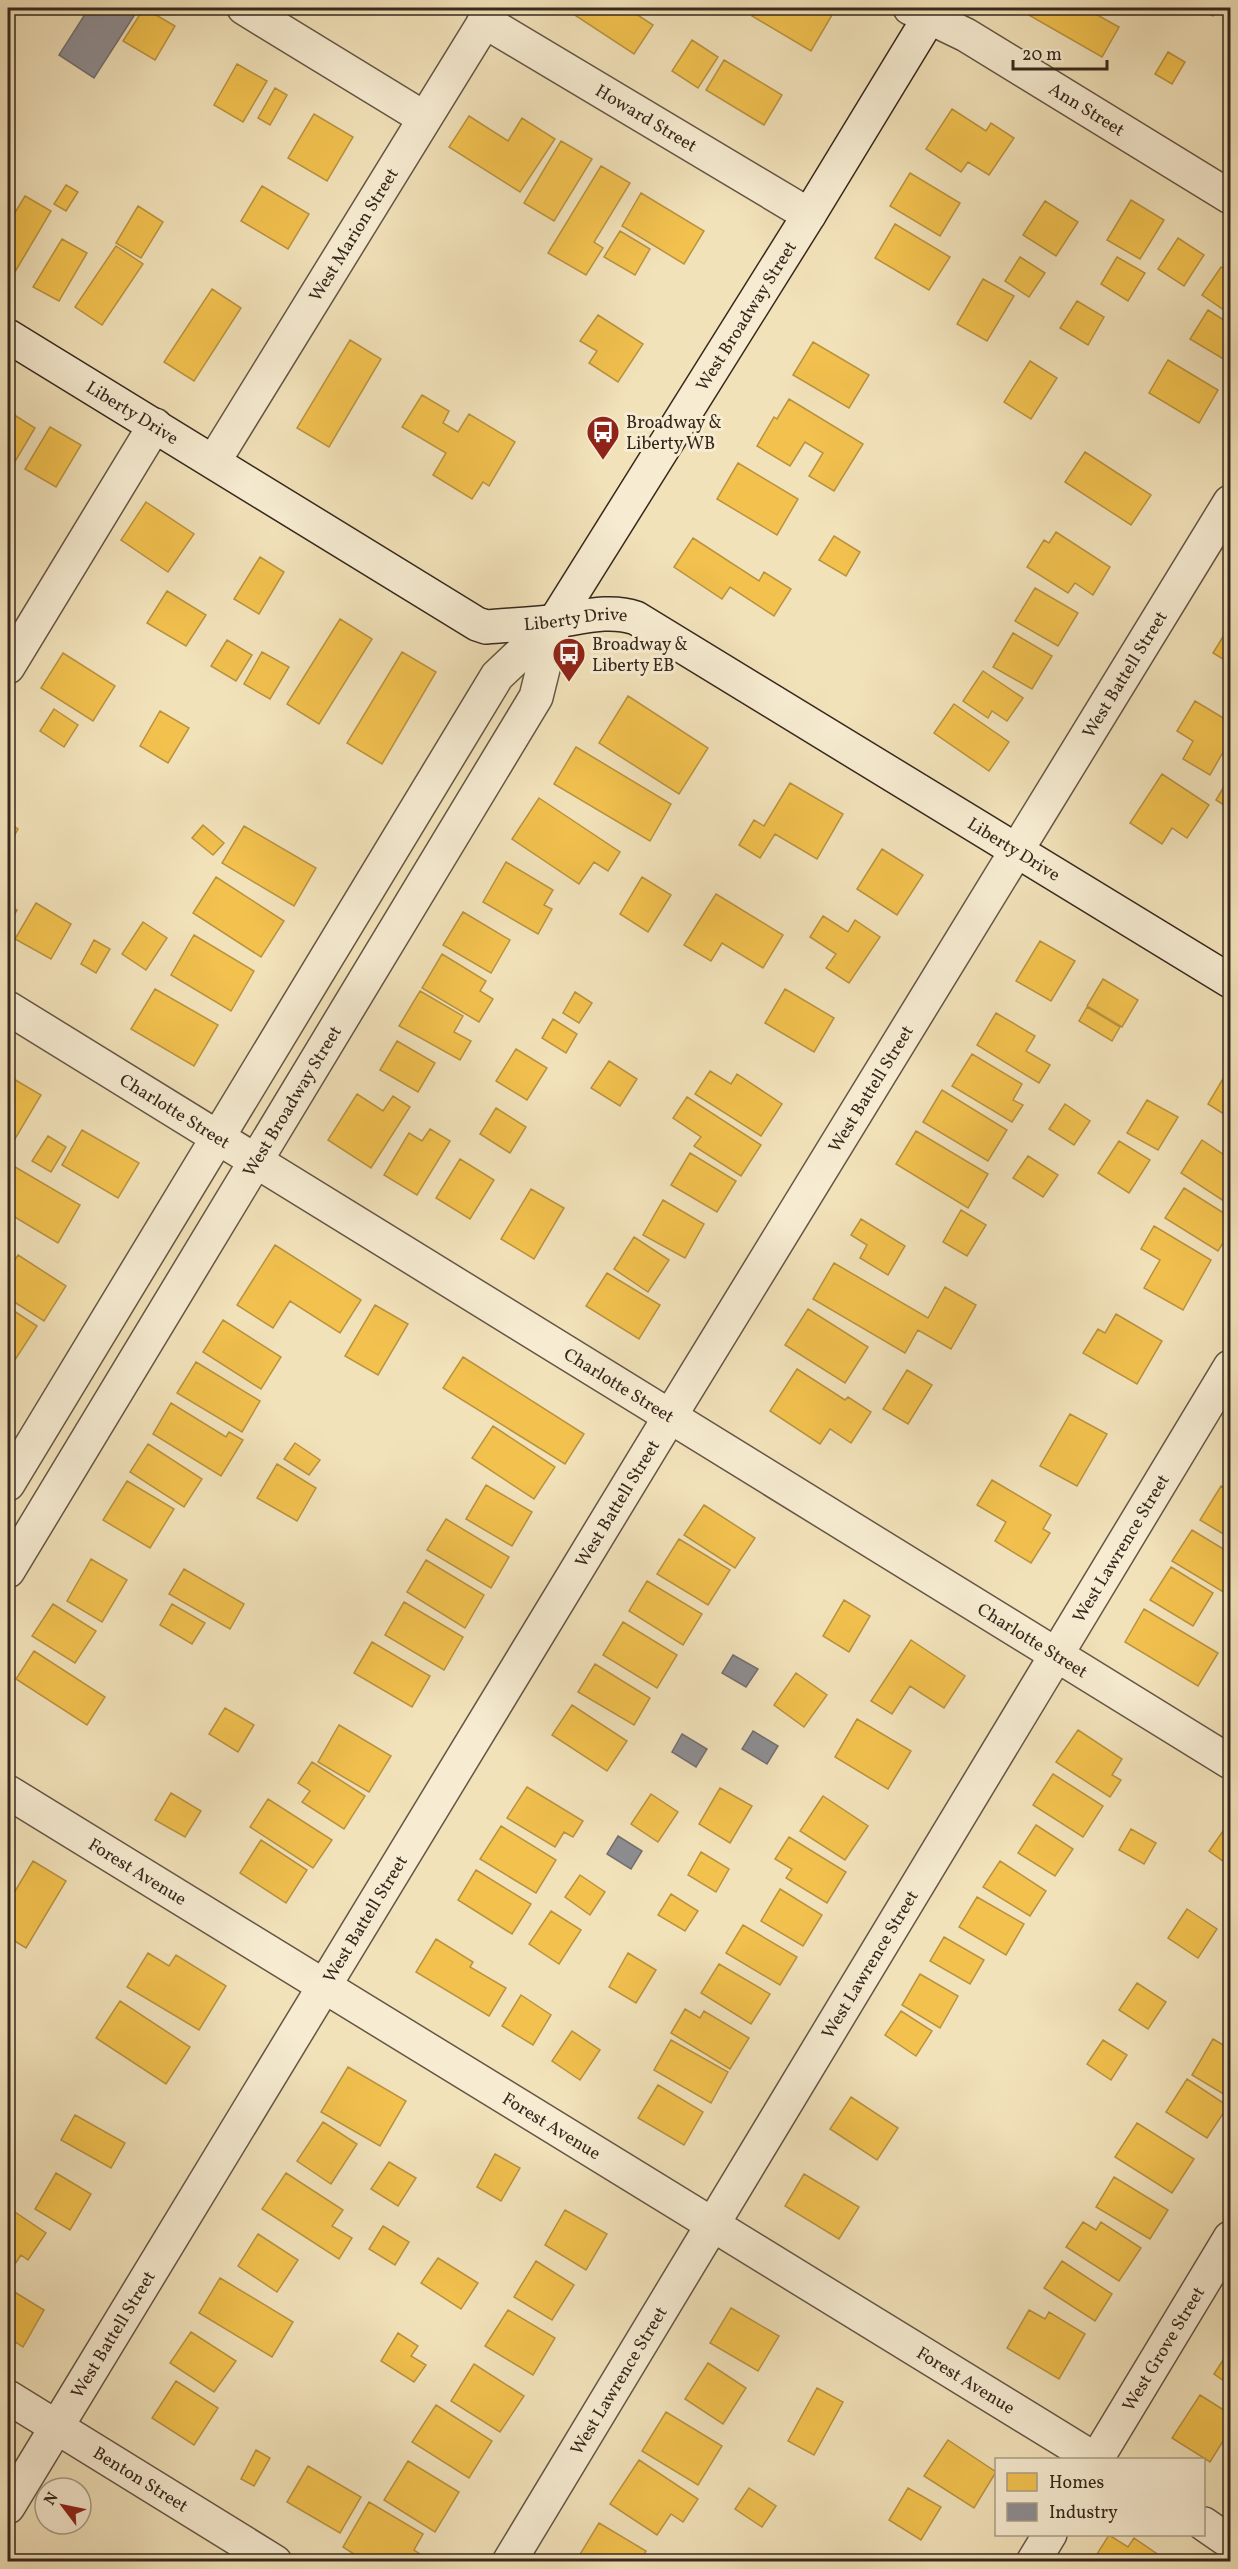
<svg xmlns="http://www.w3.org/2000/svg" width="1238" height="2569" font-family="Vollkorn,serif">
	<rect width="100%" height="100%" fill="#f2e2ba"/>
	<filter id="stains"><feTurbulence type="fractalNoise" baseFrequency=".00333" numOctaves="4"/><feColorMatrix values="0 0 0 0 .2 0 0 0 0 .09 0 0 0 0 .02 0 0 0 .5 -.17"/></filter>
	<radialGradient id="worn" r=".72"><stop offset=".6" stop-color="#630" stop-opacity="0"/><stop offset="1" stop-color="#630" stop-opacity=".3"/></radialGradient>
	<path fill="#f2c14e" stroke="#ba933f" stroke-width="1.5" d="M144 8 175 26 155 60 123 41Z
		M564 8H627L653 25 634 54Z
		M757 8H819L832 15 811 51 752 16Z
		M1021 8H1085L1119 27 1102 57 1020 10Z
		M1199 8H1218L1213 16Z
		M692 40 718 57 698 88 672 71Z
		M1168 52 1185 62 1172 84 1155 74Z
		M724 60 782 95 764 125 706 90Z
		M237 64 267 81 243 122 214 105Z
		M275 88 287 95 270 125 258 118Z
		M952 109 986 131 991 123 1014 138 989 175 968 162 961 172 926 149Z
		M314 114 353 137 327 181 288 158Z
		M469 116 508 141 522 118 555 139 520 192 449 147Z
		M561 141 592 159 554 221 524 203Z
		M601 166 630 183 594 242 603 248 586 275 548 253Z
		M910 173 960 203 940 236 890 206Z
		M66 185 78 192 66 211 54 204Z
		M262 186 309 214 288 249 241 221Z
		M641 193 704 231 684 264 622 226Z
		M25 196 51 211 15 272 8 267V224Z
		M1131 200 1164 220 1140 259 1107 240Z
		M1045 201 1078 222 1056 256 1023 235Z
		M138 206 163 222 141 258 116 243Z
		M895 224 950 257 929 290 875 258Z
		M620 231 650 249 635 275 604 257Z
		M1178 238 1204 255 1184 286 1158 269Z
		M62 239 87 253 59 301 33 287Z
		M116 246 143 264 102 325 75 307Z
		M1020 257 1045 273 1029 297 1005 281Z
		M1117 257 1145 273 1128 301 1101 284Z
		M1221 267 1230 273V314L1202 295Z
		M983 279 1014 296 987 341 957 324Z
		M212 289 241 308 194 381 164 362Z
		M1077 301 1104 317 1088 345 1060 328Z
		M1208 310 1230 324V363L1190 339Z
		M598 315 643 344 618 382 589 363 597 351 580 341Z
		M350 340 381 359 329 447 297 428Z
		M813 342 869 375 849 408 793 375Z
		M1168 360 1218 390 1199 423 1149 393Z
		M1030 361 1057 378 1031 419 1004 402Z
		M422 395 449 411 443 423 458 432 469 414 515 442 489 486 483 482 472 499 433 475 446 453 402 427Z
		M789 399 863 444 834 491 809 476 823 453 805 442 790 466 757 446 774 417 777 419Z
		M8 411 35 428 13 465 8 461Z
		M50 427 81 445 56 487 25 469Z
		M1085 452 1151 495 1131 525 1065 482Z
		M738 463 798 499 777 535 717 499Z
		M146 502 194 534 168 572 121 540Z
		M1056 532 1110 567 1093 595 1075 583 1068 593 1027 567 1044 540 1049 543Z
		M834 536 860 552 846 576 819 560Z
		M693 538 759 581 764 572 791 589 774 616 730 587 722 599 674 567Z
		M260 557 284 572 259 614 234 599Z
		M1035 588 1078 613 1058 646 1015 621Z
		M167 591 206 615 186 646 147 623Z
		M340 619 372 639 319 724 287 704Z
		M1229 627 1230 628V673L1224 669 1228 662 1213 653Z
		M1013 633 1052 656 1032 689 993 667Z
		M227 640 252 655 236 681 211 666Z
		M262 652 289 667 270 699 244 684Z
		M402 652 436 672 382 764 347 743Z
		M63 653 115 686 93 721 41 688Z
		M983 671 1023 698 1007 721 992 711 988 718 963 701Z
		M628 696 708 748 679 794 599 743Z
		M1195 701 1230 722V740L1210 775 1183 759 1193 741 1177 731Z
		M954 704 1009 742 989 771 934 733Z
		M54 709 78 725 64 747 40 731Z
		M160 711 189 728 168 763 140 746Z
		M576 747 671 804 650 841 554 784Z
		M1162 774 1209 805 1187 838 1172 828 1162 844 1130 823Z
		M790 783 843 814 817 859 775 834 760 858 739 845 754 820 764 826Z
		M1226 783 1230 786V809L1216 800Z
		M539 798 620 852 608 871 594 862 579 884 512 839Z
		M8 822 18 829 8 847Z
		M203 825 224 843 213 855 192 838Z
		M244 826 316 868 294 906 222 863Z
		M882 849 923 875 897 915 857 889Z
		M506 862 553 890 544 905 552 909 538 934 483 902Z
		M216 877 284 921 261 957 193 913Z
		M642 877 671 895 648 932 620 914Z
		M716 894 783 935 763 968 722 943 711 961 684 945Z
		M36 903 71 924 51 959 15 939Z
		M8 905 17 910 8 926Z
		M463 912 510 940 491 973 443 945Z
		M823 916 848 932 855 920 880 937 849 983 826 968 836 954 810 937Z
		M143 922 167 938 146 970 122 954Z
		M194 935 254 971 231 1011 171 975Z
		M94 940 110 949 96 973 81 964Z
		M1040 941 1075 961 1051 1001 1016 981Z
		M442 954 486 981 480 991 493 999 479 1022 422 988Z
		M1103 979 1138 1000 1122 1027 1087 1006Z
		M155 989 218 1025 194 1066 131 1029Z
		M785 989 834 1018 814 1052 765 1023Z
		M420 991 463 1016 454 1032 471 1041 460 1060 399 1026Z
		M575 992 592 1003 579 1023 563 1013Z
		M1087 1007 1120 1027 1112 1041 1079 1021Z
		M996 1013 1035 1036 1026 1051 1050 1065 1039 1083 977 1045Z
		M553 1019 577 1034 566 1053 542 1038Z
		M397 1041 435 1063 418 1092 380 1070Z
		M516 1049 547 1068 527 1100 496 1081Z
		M972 1054 1022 1084 1013 1100 1023 1105 1012 1122 952 1086Z
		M609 1061 637 1079 620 1106 591 1088Z
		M1230 1067V1118L1208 1104Z
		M710 1071 731 1084 737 1074 782 1104 761 1136 695 1094Z
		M12 1078 41 1095 15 1139 8 1135V1086Z
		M942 1090 1007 1130 988 1161 923 1122Z
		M357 1094 383 1111 393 1096 410 1107 371 1168 328 1140Z
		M687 1097 761 1145 741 1176 694 1146 701 1137 673 1118Z
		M1147 1100 1178 1117 1158 1150 1127 1133Z
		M1065 1104 1090 1121 1074 1145 1049 1129Z
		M496 1108 526 1127 510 1153 480 1134Z
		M430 1129 450 1141 417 1195 384 1175 409 1133 422 1141Z
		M82 1130 139 1163 118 1198 62 1165Z
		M916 1131 988 1174 968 1208 896 1164Z
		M48 1136 66 1147 51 1172 32 1161Z
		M1202 1140 1230 1159V1205L1181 1173Z
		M1119 1141 1150 1160 1129 1193 1098 1173Z
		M690 1153 736 1181 717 1212 671 1185Z
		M1028 1156 1058 1175 1043 1197 1013 1178Z
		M460 1159 494 1180 470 1219 436 1198Z
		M10 1164 80 1205 58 1243 8 1213V1168Z
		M1184 1188 1230 1217V1232L1218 1251 1165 1218Z
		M531 1189 564 1208 534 1259 501 1239Z
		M663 1200 704 1224 685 1258 643 1235Z
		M961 1210 986 1225 967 1256 943 1242Z
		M861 1219 905 1246 888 1275 860 1258 867 1245 851 1235Z
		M1154 1226 1211 1260 1183 1310 1144 1288 1160 1260 1141 1249Z
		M634 1237 669 1260 648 1292 614 1269Z
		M275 1245 361 1300 340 1333 290 1301 273 1328 237 1305Z
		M18 1255 66 1286 44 1321 8 1298V1271Z
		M834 1263 928 1318 945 1287 976 1305 951 1349 918 1330 905 1353 813 1299Z
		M607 1273 660 1305 639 1339 586 1306Z
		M375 1305 408 1324 378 1375 345 1356Z
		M8 1307 37 1326 13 1363 8 1359Z
		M808 1309 868 1347 845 1383 785 1345Z
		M1116 1314 1162 1341 1137 1384 1083 1353 1098 1329 1105 1333Z
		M223 1320 281 1357 261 1389 203 1352Z
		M463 1357 584 1434 565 1464 443 1388Z
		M196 1362 260 1401 242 1432 177 1393Z
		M797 1369 845 1400 848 1397 871 1412 851 1443 830 1429 820 1444 770 1411Z
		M907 1370 932 1385 908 1424 883 1409Z
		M171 1403 226 1437 229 1432 243 1440 221 1476 153 1434Z
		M1070 1414 1107 1434 1077 1486 1040 1466Z
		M493 1426 555 1467 534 1499 472 1458Z
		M295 1443 320 1460 309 1475 284 1459Z
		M148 1444 202 1479 184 1507 130 1472Z
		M277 1464 316 1488 297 1521 257 1498Z
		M992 1480 1051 1515 1043 1529 1050 1533 1031 1563 995 1541 1006 1522 977 1505Z
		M127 1481 174 1509 150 1548 103 1520Z
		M486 1485 532 1512 512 1546 466 1519Z
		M1221 1486 1230 1491V1538L1200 1520Z
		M704 1505 755 1538 735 1568 684 1535Z
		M446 1519 509 1557 491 1588 427 1550Z
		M1192 1530 1230 1553V1596L1172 1561Z
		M679 1539 730 1570 708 1605 657 1574Z
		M91 1559 127 1580 102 1622 67 1601Z
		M426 1560 484 1595 465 1628 407 1592Z
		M1171 1567 1213 1593 1193 1626 1150 1600Z
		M184 1569 244 1604 230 1629 169 1594Z
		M647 1581 702 1614 683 1645 629 1611Z
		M844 1600 870 1616 849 1652 823 1636Z
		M404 1602 463 1637 444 1670 385 1635Z
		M53 1604 96 1631 75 1663 32 1636Z
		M172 1604 205 1623 192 1644 160 1625Z
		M1144 1609 1218 1653 1198 1686 1125 1642Z
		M623 1622 677 1655 657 1688 603 1655Z
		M911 1640 965 1676 944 1708 910 1686 892 1714 871 1701Z
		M372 1642 430 1676 412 1707 354 1673Z
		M34 1651 105 1697 87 1725 16 1679Z
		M595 1664 650 1698 634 1725 578 1692Z
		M796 1673 827 1695 804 1727 774 1705Z
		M572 1705 627 1741 607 1771 552 1735Z
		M225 1708 254 1725 238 1752 209 1734Z
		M857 1719 911 1751 888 1789 835 1757Z
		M339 1725 391 1756 369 1792 318 1762Z
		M1078 1730 1122 1759 1112 1775 1121 1780 1110 1797 1056 1762Z
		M312 1762 365 1796 344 1829 302 1802 310 1791 298 1783Z
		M1053 1774 1103 1806 1083 1837 1033 1805Z
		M527 1787 583 1821 573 1837 564 1832 555 1847 507 1818Z
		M720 1788 752 1806 730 1843 699 1824Z
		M171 1793 201 1811 185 1837 155 1820Z
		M651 1794 678 1812 658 1842 631 1824Z
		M823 1796 868 1826 845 1860 800 1831Z
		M268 1799 332 1840 313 1868 250 1827Z
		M1228 1824 1230 1826V1866L1209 1851Z
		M1036 1825 1073 1849 1055 1876 1018 1853Z
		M501 1826 556 1860 536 1893 480 1859Z
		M1131 1829 1156 1843 1144 1864 1119 1850Z
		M789 1837 846 1872 827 1903 786 1878 792 1869 775 1859Z
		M261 1840 307 1870 286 1903 240 1873Z
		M701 1852 729 1869 716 1892 688 1875Z
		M33 1861 66 1881 26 1948 8 1937V1903Z
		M1000 1861 1046 1891 1030 1916 983 1887Z
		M476 1870 531 1904 512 1934 458 1900Z
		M580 1875 605 1892 590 1915 565 1897Z
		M780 1889 822 1915 803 1946 761 1921Z
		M671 1894 698 1911 685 1931 658 1915Z
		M977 1897 1024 1924 1006 1955 959 1927Z
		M1187 1909 1217 1929 1198 1958 1168 1938Z
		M551 1911 581 1930 559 1964 529 1944Z
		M743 1925 797 1957 780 1985 726 1953Z
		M944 1937 984 1960 970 1984 930 1961Z
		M436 1939 473 1962 470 1967 506 1988 489 2016 416 1972Z
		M148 1953 169 1966 176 1955 226 1986 199 2030 127 1987Z
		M628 1953 656 1970 636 2003 609 1987Z
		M719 1964 770 1994 751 2024 701 1993Z
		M920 1974 958 1996 940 2028 902 2005Z
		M1137 1983 1166 2002 1148 2029 1119 2010Z
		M521 1995 551 2015 533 2045 502 2026Z
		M120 2001 190 2047 166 2084 96 2038Z
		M685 2009 700 2018 704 2011 749 2038 730 2069 671 2033Z
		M901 2011 932 2031 916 2056 885 2035Z
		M1230 2021V2037L1223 2032Z
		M572 2031 600 2050 580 2080 552 2061Z
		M1213 2039 1230 2049V2098L1192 2075Z
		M671 2040 728 2072 711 2103 654 2070Z
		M1103 2040 1127 2055 1111 2080 1087 2064Z
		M348 2067 406 2101 380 2146 321 2112Z
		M1187 2079 1228 2106 1207 2138 1166 2112Z
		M658 2085 703 2112 684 2145 638 2118Z
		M851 2097 898 2128 877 2160 830 2129Z
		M75 2115 125 2143 111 2168 61 2140Z
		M323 2122 357 2144 331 2184 297 2161Z
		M1137 2123 1194 2159 1172 2193 1115 2157Z
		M495 2154 520 2168 501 2201 477 2187Z
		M389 2162 416 2178 398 2206 371 2189Z
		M56 2173 91 2194 70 2230 35 2209Z
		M286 2173 343 2210 332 2226 352 2238 339 2259 262 2209Z
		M804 2174 859 2207 839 2239 785 2206Z
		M1114 2177 1168 2210 1150 2239 1096 2207Z
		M12 2210 46 2233 28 2260 21 2255 11 2270 8 2268V2217Z
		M565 2210 607 2234 586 2270 545 2245Z
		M1083 2222 1096 2230 1101 2222 1141 2248 1119 2281 1066 2247Z
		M383 2226 409 2242 395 2265 369 2249Z
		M258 2234 298 2260 277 2292 238 2266Z
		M438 2258 478 2283 461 2309 421 2283Z
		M536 2261 574 2285 552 2320 514 2297Z
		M1062 2261 1112 2294 1095 2321 1044 2288Z
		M220 2278 293 2322 272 2357 199 2313Z
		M8 2288 44 2310 23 2347 8 2337Z
		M731 2308 779 2336 758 2371 710 2343Z
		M508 2310 555 2338 533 2375 485 2346Z
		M1029 2310 1045 2319 1049 2312 1085 2334 1059 2379 1007 2348Z
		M191 2332 236 2361 214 2392 170 2363Z
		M398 2333 418 2346 411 2356 426 2365 414 2382 381 2361Z
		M1230 2349V2385L1214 2374Z
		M708 2363 746 2388 723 2424 685 2399Z
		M474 2364 524 2396 500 2432 451 2401Z
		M176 2381 218 2408 194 2445 152 2418Z
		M817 2388 843 2402 814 2455 788 2441Z
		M1200 2395 1230 2414V2430L1210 2462 1172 2438Z
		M436 2405 492 2441 469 2478 412 2442Z
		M666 2412 722 2446 698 2485 642 2451Z
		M948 2440 996 2472 974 2508 924 2476Z
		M256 2450 270 2458 254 2486 241 2479Z
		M639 2460 698 2499 683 2522 671 2514 657 2535 610 2504Z
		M408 2461 459 2492 435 2532 384 2500Z
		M308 2466 361 2497 340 2533 287 2502Z
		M749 2488 776 2506 762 2527 735 2509Z
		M908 2488 941 2507 921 2540 889 2520Z
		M369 2502 423 2534 414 2550 420 2554 416 2562H366L343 2547Z
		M599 2523 646 2551 640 2562H588L579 2556Z
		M1109 2535 1128 2547 1134 2538 1169 2562H1092Z"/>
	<path fill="#8d8d92" stroke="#736f6f" stroke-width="1.5" d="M89 8H139L94 78 59 55Z
		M733 1655 758 1669 746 1687 722 1673Z
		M753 1731 778 1746 767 1764 742 1749Z
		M682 1734 707 1749 696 1767 672 1752Z
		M618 1836 642 1851 631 1869 607 1854Z"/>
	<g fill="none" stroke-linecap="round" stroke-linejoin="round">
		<g stroke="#655644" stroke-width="36">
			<g id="street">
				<path d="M244 8 424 118"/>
				<path id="s1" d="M910 8 966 35 1230 197"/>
				<path id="s2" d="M484 21 809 215"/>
				<path id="s3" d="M214 461 493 8"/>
				<path d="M8 667 155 425"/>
				<path id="s4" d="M8 1008 1230 1762"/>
				<path d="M8 1484 497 676 555 621"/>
				<path id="s5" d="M8 1571 536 697 555 621"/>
				<path id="s6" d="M8 1792 1096 2460"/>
				<path id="s7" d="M8 2397 275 2562"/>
				<path id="s8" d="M1096 2460 1230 2238"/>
				<path id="s9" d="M8 2507 669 1418 1230 502"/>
				<path d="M1204 2524 1230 2542"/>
				<path id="s10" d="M509 2562 1230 1367"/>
				<path d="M1033 2562 1050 2534"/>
			</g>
		</g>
		<g stroke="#36281c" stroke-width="36">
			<g id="secondary">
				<path id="s11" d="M8 336 477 624 486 627C510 625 533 624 557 621 583 617 610 609 636 618L1230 981"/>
				<path id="s12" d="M555 621 809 215 935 8"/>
			</g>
		</g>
		<use href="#street" stroke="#f7ecd2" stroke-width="33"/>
		<use href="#secondary" stroke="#f7ecd2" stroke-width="33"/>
	</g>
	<defs>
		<g id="bus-pin" transform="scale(1.725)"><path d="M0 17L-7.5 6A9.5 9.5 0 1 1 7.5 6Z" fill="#8f2418" stroke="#f7ecd2"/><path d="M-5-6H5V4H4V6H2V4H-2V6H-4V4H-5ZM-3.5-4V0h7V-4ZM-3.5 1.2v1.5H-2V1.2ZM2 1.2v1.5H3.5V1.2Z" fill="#fff"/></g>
	</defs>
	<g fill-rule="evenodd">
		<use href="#bus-pin" x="603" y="432"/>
		<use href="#bus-pin" x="569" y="654"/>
	</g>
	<g text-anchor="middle" stroke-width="6" stroke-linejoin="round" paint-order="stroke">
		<g font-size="18" fill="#36281c" stroke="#f7ecd2">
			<text dy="6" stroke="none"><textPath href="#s1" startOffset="204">Ann Street</textPath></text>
			<text dy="6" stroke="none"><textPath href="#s2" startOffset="189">Howard Street</textPath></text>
			<text dy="6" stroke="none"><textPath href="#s3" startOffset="266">West Marion Street</textPath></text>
			<text dy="6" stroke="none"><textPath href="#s12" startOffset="360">West Broadway Street</textPath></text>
			<text dy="6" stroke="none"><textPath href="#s11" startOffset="146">Liberty Drive</textPath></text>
			<text dy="6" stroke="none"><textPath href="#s11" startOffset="650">Liberty Drive</textPath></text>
			<text dy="6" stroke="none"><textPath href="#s9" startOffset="2146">West Battell Street</textPath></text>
			<text dy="6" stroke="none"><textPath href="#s11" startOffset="1154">Liberty Drive</textPath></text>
			<text dy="6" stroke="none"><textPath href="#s9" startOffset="1660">West Battell Street</textPath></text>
			<text dy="6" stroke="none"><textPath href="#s5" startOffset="549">West Broadway Street</textPath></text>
			<text dy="6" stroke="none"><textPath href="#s4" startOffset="196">Charlotte Street</textPath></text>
			<text dy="6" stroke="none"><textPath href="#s4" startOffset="718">Charlotte Street</textPath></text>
			<text dy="6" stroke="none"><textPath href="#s9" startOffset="1174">West Battell Street</textPath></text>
			<text dy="6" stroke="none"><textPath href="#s10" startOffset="1184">West Lawrence Street</textPath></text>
			<text dy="6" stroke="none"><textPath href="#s4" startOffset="1204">Charlotte Street</textPath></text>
			<text dy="6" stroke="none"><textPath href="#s6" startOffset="152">Forest Avenue</textPath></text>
			<text dy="6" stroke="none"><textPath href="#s9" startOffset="688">West Battell Street</textPath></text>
			<text dy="6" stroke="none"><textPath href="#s10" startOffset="698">West Lawrence Street</textPath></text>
			<text dy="6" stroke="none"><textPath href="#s6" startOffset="638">Forest Avenue</textPath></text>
			<text dy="6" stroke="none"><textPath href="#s9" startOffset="202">West Battell Street</textPath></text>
			<text dy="6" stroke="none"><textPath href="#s8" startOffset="130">West Grove Street</textPath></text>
			<text dy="6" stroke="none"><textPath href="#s10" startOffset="212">West Lawrence Street</textPath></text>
			<text dy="6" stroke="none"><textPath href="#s6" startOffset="1124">Forest Avenue</textPath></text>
			<text dy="6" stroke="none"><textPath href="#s7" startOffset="156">Benton Street</textPath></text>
		</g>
		<g font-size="18" fill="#36281c" stroke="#f7ecd2" text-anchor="start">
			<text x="626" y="428">Broadway &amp;<tspan x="626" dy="21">Liberty WB</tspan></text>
			<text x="592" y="650">Broadway &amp;<tspan x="592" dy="21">Liberty EB</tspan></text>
		</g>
	</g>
	<rect width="1238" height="2569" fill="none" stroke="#f2e2ba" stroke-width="30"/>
	<rect x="9" y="9" width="1220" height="2551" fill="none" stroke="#36281c" stroke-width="3"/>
	<rect x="15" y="15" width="1208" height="2539" fill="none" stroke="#36281c" stroke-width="1.5"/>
	<rect x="995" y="2458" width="210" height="78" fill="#f7ecd2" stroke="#aa9e89" stroke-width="1.5"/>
	<rect x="1007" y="2473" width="30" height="18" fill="#f2c14e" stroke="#aa9e89" stroke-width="1.5"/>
	<text x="1049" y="2488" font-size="18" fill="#36281c">Homes</text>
	<rect x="1007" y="2503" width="30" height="18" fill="#8d8d92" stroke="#aa9e89" stroke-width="1.5"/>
	<text x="1049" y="2518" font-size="18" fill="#36281c">Industry</text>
	<g transform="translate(63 2506) rotate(302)"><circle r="28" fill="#f7ecd2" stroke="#aa9e89" stroke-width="1.5"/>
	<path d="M0-4.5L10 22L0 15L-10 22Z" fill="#8f2418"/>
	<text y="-9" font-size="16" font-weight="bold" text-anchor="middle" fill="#36281c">N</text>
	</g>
	<path d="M1013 60v9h94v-9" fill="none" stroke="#36281c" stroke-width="3"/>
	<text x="1022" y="60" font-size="18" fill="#36281c" stroke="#f7ecd2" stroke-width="4.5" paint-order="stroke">20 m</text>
	<rect width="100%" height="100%" filter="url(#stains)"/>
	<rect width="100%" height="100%" fill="url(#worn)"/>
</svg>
